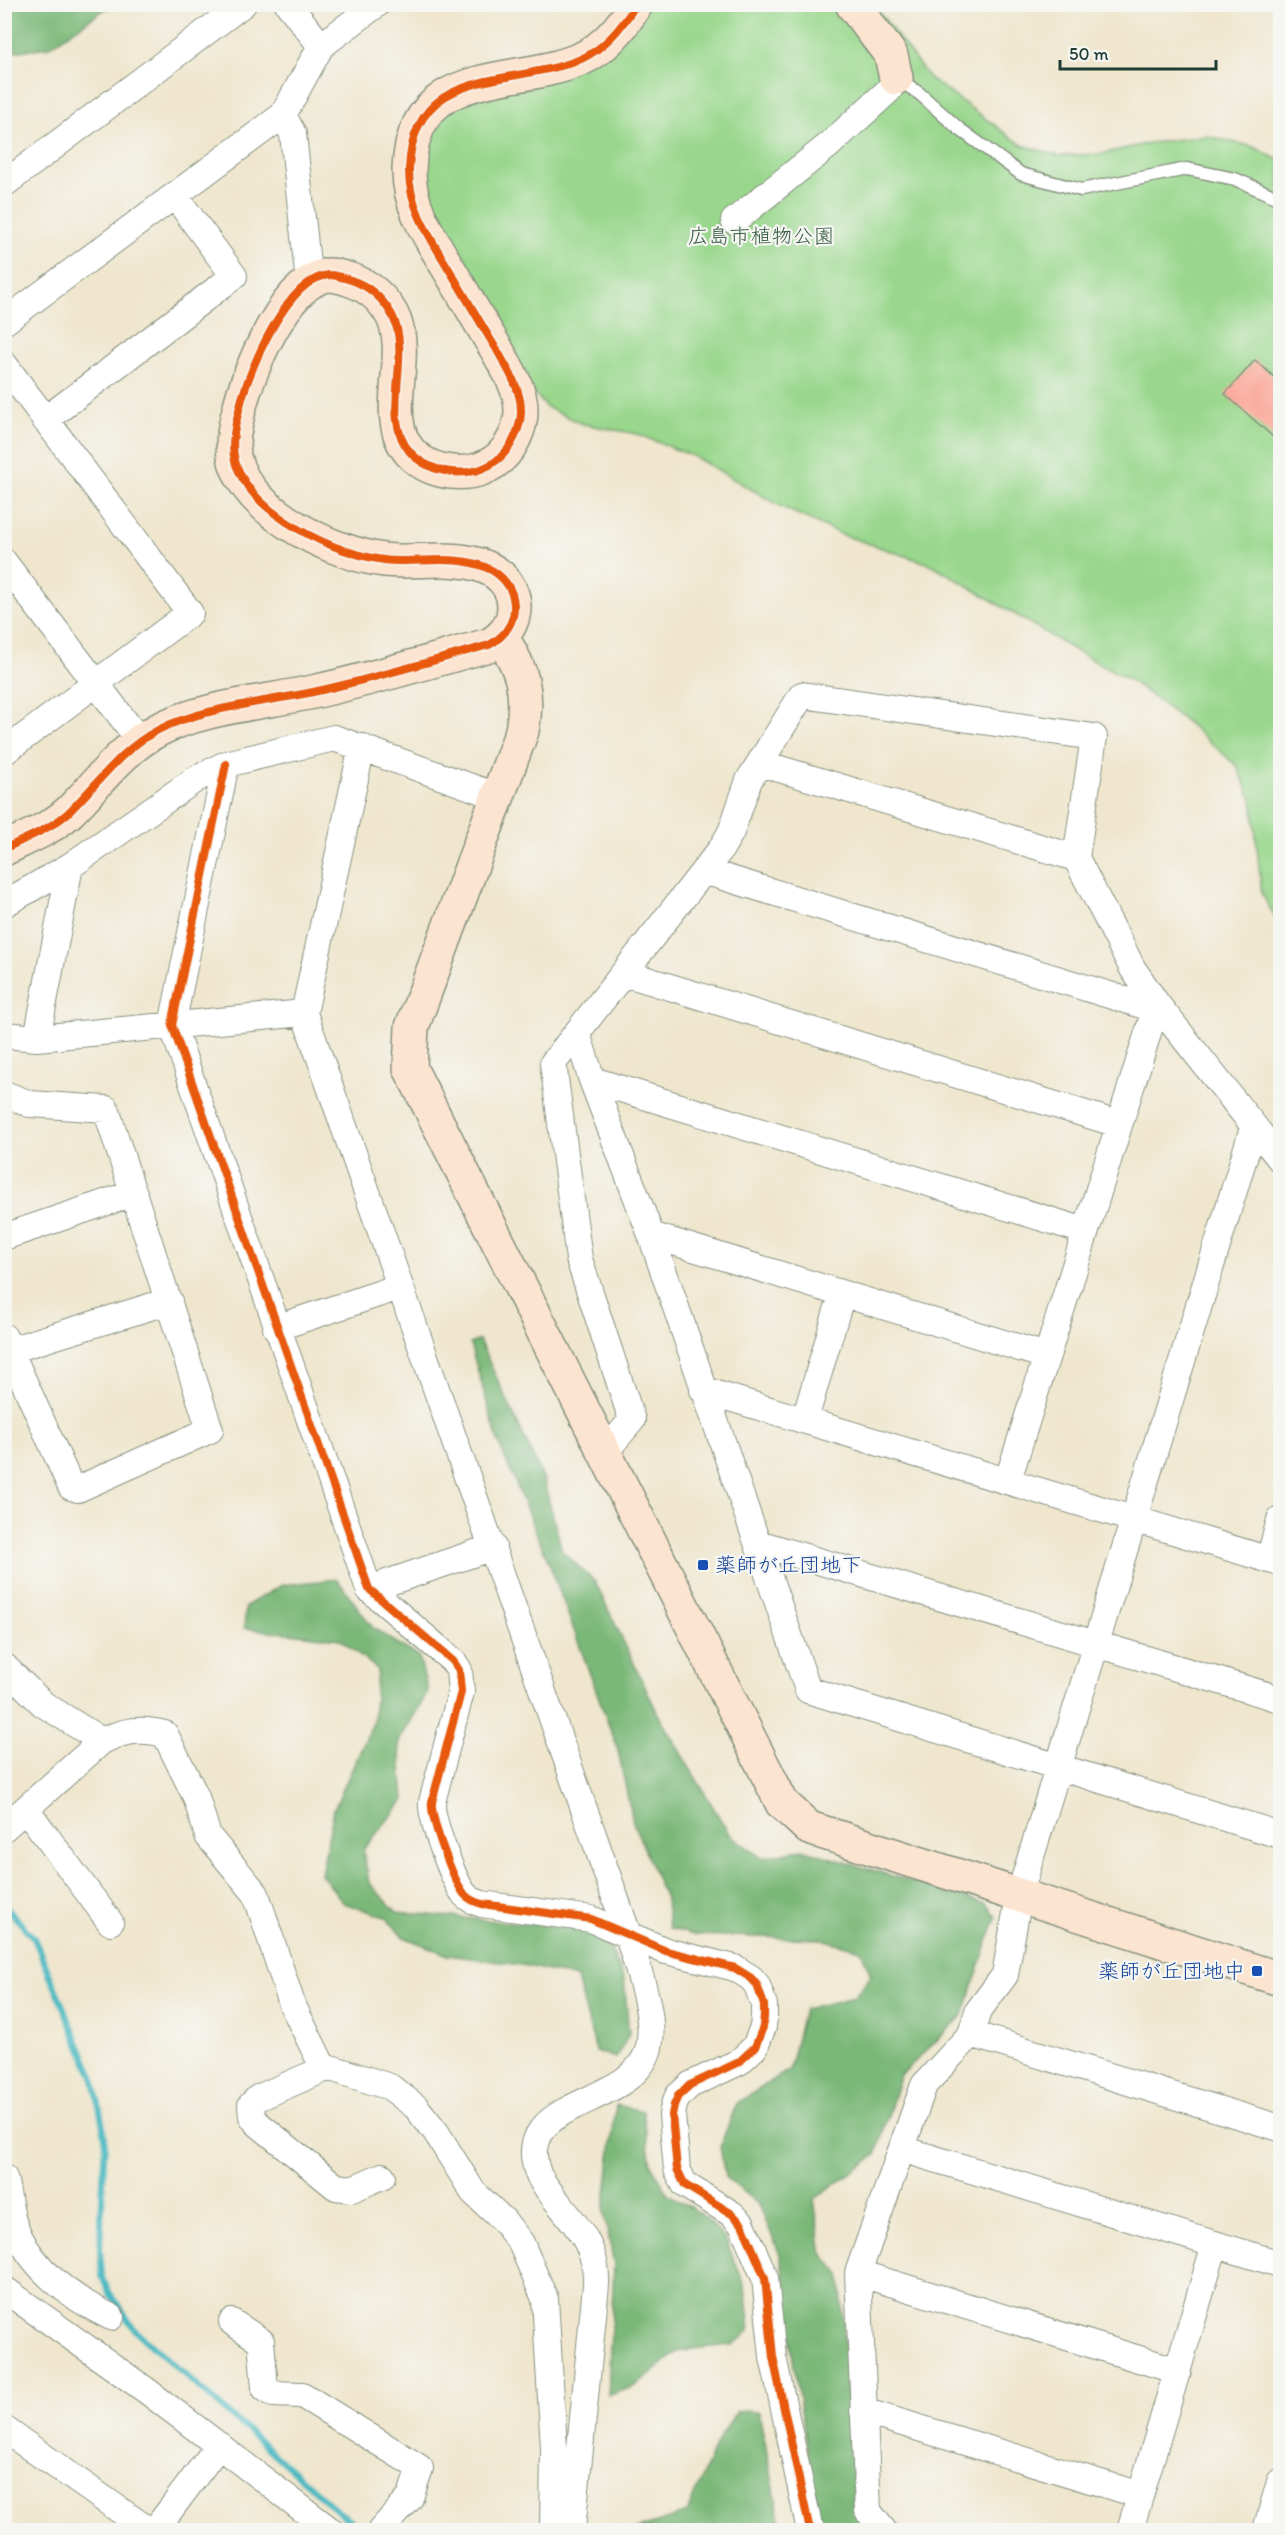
<svg xmlns="http://www.w3.org/2000/svg" width="1285" height="2535" font-family="Itim,'Klee One',sans-serif">
	<rect width="100%" height="100%" fill="#f6f6f2"/>
	<filter id="ink" filterUnits="userSpaceOnUse"><feTurbulence type="fractalNoise" baseFrequency=".0167" numOctaves="2"/><feDisplacementMap in="SourceGraphic" scale="12" xChannelSelector="R" yChannelSelector="G"/><feConvolveMatrix kernelMatrix="1 2 1 2 8 2 1 2 1" color-interpolation-filters="sRGB"/></filter>
	<filter id="wash" filterUnits="userSpaceOnUse"><feTurbulence type="fractalNoise" baseFrequency=".008" numOctaves="4" result="noise"/><feDisplacementMap in="SourceGraphic" scale="24" xChannelSelector="R" yChannelSelector="G"/><feGaussianBlur stdDeviation="1.35" result="paint"/><feColorMatrix in="noise" values="0 0 0 0 0 0 0 0 0 0 0 0 0 0 0 0 0 1.4 0 .05"/><feComposite in="paint" operator="in"/></filter>
	<g filter="url(#wash)">
		<rect width="100%" height="100%" fill="#efe6cd"/>
		<path fill="#99d78c" stroke="#5c8a60" stroke-width="1.5" d="M652 4 874 5 928 77 1022 145 1059 156 1101 154 1150 143 1207 136 1254 147 1280 161V926L1262 894 1252 800 1237 766 1189 724 1130 680 1076 651 933 565 843 535 782 507 695 457 637 434 583 424 546 407 517 372 429 221 420 150 443 108 517 86Z"/>
		<path fill="#7ab878" stroke="#4c7a56" stroke-width="1.5" d="M4 5 5 4 111 5 49 47 5 53Z
			M479 1340 543 1478 562 1551 595 1582 660 1718 729 1834 762 1858 802 1849 986 1904 996 1917 963 2015 900 2076 876 2155 814 2199 822 2254 840 2274 855 2511 872 2530H828L820 2523 794 2367 781 2257 759 2205 725 2177 720 2146 737 2103 789 2070 804 2009 854 1997 871 1975 861 1950 821 1939 694 1935 669 1928 666 1901 633 1822 618 1750 551 1568 498 1441 470 1344Z
			M337 1579 373 1628 419 1657 428 1692 399 1741 404 1800 363 1850 369 1883 397 1912 586 1929 609 1945 624 1979 629 2034 616 2058 596 2051 577 1978 528 1966 448 1955 404 1937 385 1917 344 1903 321 1874 334 1809 373 1723 377 1669 340 1639 244 1628 246 1606 282 1585Z
			M616 2105 643 2111 651 2165 668 2194 700 2213 725 2239 745 2286 750 2331 732 2345 680 2350 635 2386 608 2396 614 2265 604 2212Z
			M737 2411 759 2412 782 2530H635L687 2513 715 2446Z"/>
		<g fill="none" stroke-linecap="round" stroke-linejoin="round">
			<path stroke="#4ab9c2" stroke-width="6" d="M4 1905 34 1938 94 2079 105 2137 100 2247 102 2277 109 2292 135 2330 340 2513 364 2530"/>
		</g>
		<g id="blocks">
			<path fill="#faa799" d="M1255 360 1281 383V444L1225 394Z"/>
		</g>
	</g>
	<g filter="url(#ink)">
		<use href="#blocks" fill-opacity="0" stroke="#879280" stroke-width="1.5"/>
		<g fill="none" stroke-linecap="round" stroke-linejoin="round">
			<g stroke="#879280" stroke-width="15">
				<path id="lane" d="M897 78 920 94 958 128 1021 174 1081 190 1187 169 1235 179 1280 199"/>
			</g>
			<g stroke="#879280" stroke-width="28">
				<path id="street" d="M288 4 321 46
					M283 115 293 134 309 282
					M4 184 243 4
					M734 221 829 145 889 90 896 78
					M4 322 283 115 321 46 377 4
					M4 364 190 613 4 752
					M45 420 234 276 175 196
					M4 562 139 740
					M760 763 1076 858
					M226 764 172 1025 369 1589 453 1661 459 1670 461 1692 432 1802C430 1818 454 1882 465 1895 470 1900 475 1902 482 1904L591 1919 666 1951 735 1968 751 1978 757 1985 764 2005V2016L763 2027 755 2047 739 2062 690 2085 678 2096 674 2105 672 2115 677 2169 685 2185 732 2214 742 2224 765 2278 773 2357 809 2526 813 2530
					M704 871 1155 1009
					M4 904 70 866 196 779 226 764 334 738 499 797
					M624 973 1118 1124
					M1157 1004 1280 1159
					M304 1013 628 1934C636 1966 658 2019 648 2051 629 2109 508 2098 539 2176 561 2214 599 2236 596 2285L572 2530
					M577 1033 592 1080 651 1235 808 1690 1280 1835
					M4 1035 37 1038 304 1013 362 747
					M37 1038 70 866
					M592 1080 1085 1231
					M4 1094 30 1104 106 1109 210 1430 78 1489 71 1487 4 1337
					M651 1235 1046 1356
					M4 1237 134 1193
					M276 1328 399 1287
					M10 1350 169 1301
					M703 1390 1280 1563
					M805 1419 842 1294
					M604 1453 632 1420 579 1259 553 1063 721 849 731 832 749 780 802 695 1094 737 1076 858 1133 969 1157 1004 1008 1480
					M758 1543 1280 1699
					M1269 1560 1280 1520
					M369 1589 493 1547
					M4 1666 43 1704 102 1741
					M26 1809 110 1922
					M4 1828 102 1741C125 1730 141 1728 165 1734L196 1797 208 1836 256 1894 292 2004 324 2069
					M971 2034 1280 2128
					M902 2149 1280 2264
					M382 2176 352 2189 336 2187 257 2123 252 2116 251 2105 258 2098 324 2069H334L390 2087 416 2107 436 2132 473 2192 504 2221 521 2243 545 2299 554 2448 553 2530
					M4 2178C8 2193 9 2210 14 2224 30 2268 71 2298 111 2317
					M858 2273 1178 2371
					M4 2289 147 2391 330 2530
					M232 2322 261 2341 265 2388 273 2394 302 2395 420 2468 410 2498 381 2530
					M863 2411 1140 2495
					M4 2429 148 2530
					M155 2530 219 2445
					M883 2530 868 2511 858 2273 924 2085 971 2034 978 2011 1005 1975 1019 1896 1253 1128
					M1130 2530 1215 2244
					M1266 2530 1280 2482"/>
			</g>
			<g stroke="#879280" stroke-width="36">
				<path id="secondary" d="M852 4 891 55 896 78
					M502 638C523 670 529 693 522 731L412 1027 410 1068 782 1803 809 1828 1280 1979
					M4 849C26 838 50 829 68 813 98 784 120 750 158 730 200 708 266 702 313 692 372 679 431 661 489 645 524 627 522 582 485 567 455 554 416 564 384 560 335 554 256 516 237 467 229 447 235 426 240 406 249 370 287 278 329 275 335 275 345 278 351 280 369 286 383 299 392 315 413 355 379 417 410 452 427 471 457 477 481 469 511 458 528 422 518 392 514 378 504 363 497 350 482 326 468 301 453 276 434 243 408 209 409 169 413 63 513 88 581 59 605 48 623 26 636 4"/>
			</g>
			<use href="#lane" stroke="#fff" stroke-width="12"/>
			<use href="#street" stroke="#fff" stroke-width="26"/>
			<use href="#secondary" stroke="#fce5d0" stroke-width="33"/>
			<g stroke="#f6f6f2" stroke-width="11">
				<path id="cycleway" d="M226 764 172 1025 369 1589 453 1661 459 1670 461 1692 432 1802C430 1818 454 1882 465 1895 470 1900 475 1902 482 1904L591 1919 666 1951 735 1968 751 1978 757 1985 764 2005V2016L763 2027 755 2047 739 2062 690 2085 678 2096 674 2105 672 2115 677 2169 685 2185 732 2214 742 2224 765 2278 773 2357 809 2526 813 2530
					M4 849C26 838 50 829 68 813 98 784 120 750 158 730 200 708 266 702 313 692 372 679 431 661 489 645 524 627 522 582 485 567 455 554 416 564 384 560 335 554 256 516 237 467 229 447 235 426 240 406 249 370 287 278 329 275 335 275 345 278 351 280 369 286 383 299 392 315 413 355 379 417 410 452 427 471 457 477 481 469 511 458 528 422 518 392 514 378 504 363 497 350 482 326 468 301 453 276 434 243 408 209 409 169 413 63 513 88 581 59 605 48 623 26 636 4"/>
			</g>
			<use href="#cycleway" stroke="#e8590c" stroke-width="8"/>
		</g>
	</g>
	<g fill="#1a4fb4" stroke="#f6f6f2" stroke-width="2">
		<rect x="697" y="1559" width="12" height="12" rx="3"/>
		<rect x="1251" y="1965" width="12" height="12" rx="3"/>
	</g>
	<g text-anchor="middle" stroke-width="4.5" stroke-linejoin="round" paint-order="stroke">
		<g font-size="21" fill="#375c46" stroke="#f6f6f2">
			<text x="761" y="243">広島市植物公園</text>
		</g>
		<g font-size="21" fill="#164399" stroke="#f6f6f2" text-anchor="start">
			<text x="715" y="1572">薬師が丘団地下</text>
			<text x="1245" y="1978" text-anchor="end">薬師が丘団地中</text>
		</g>
	</g>
	<rect width="1285" height="2535" fill="none" stroke="#f6f6f2" stroke-width="24"/>
	<path d="M1060 60v9h156v-9" fill="none" stroke="#1f3d34" stroke-width="3"/>
	<text x="1069" y="60" font-size="18" fill="#1f3d34" stroke="#f6f6f2" stroke-width="4.5" paint-order="stroke">50 m</text>
</svg>
